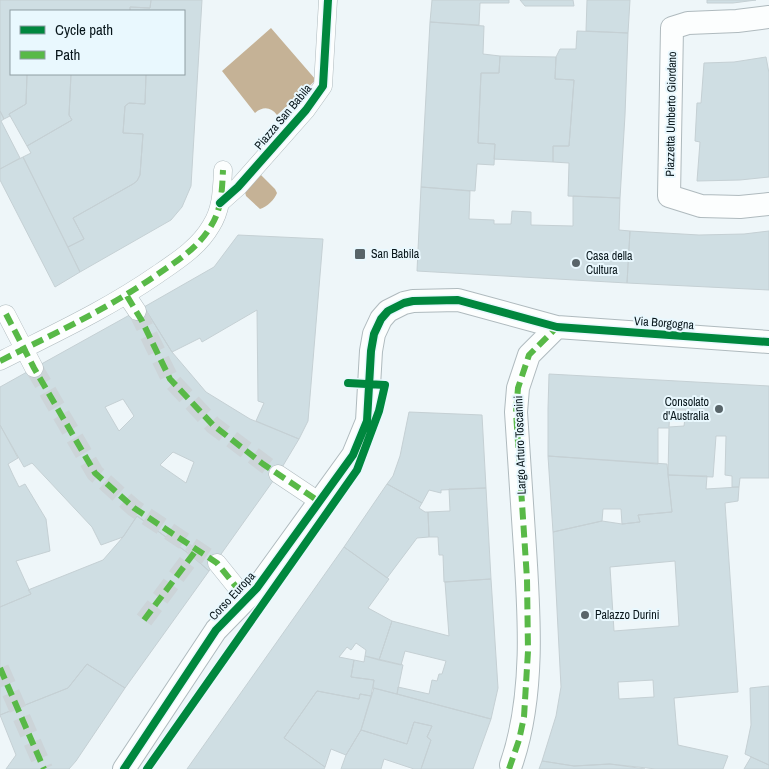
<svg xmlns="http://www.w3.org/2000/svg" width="769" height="769" font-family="'Archivo Narrow',sans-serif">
	<rect width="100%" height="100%" fill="#eef6f9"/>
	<path fill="#c5b296" d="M271 28 316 80 277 115C271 107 263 106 255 113L222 71Z
		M261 175 275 189 277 193C275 199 267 207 260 209L246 196 245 192Z"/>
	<path fill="#cfdee3" stroke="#c5d0d4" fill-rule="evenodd" d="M0 0H151L150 8 130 7V11H11V74H27L26 104 9 114 10 116 4 119 0 111Z
		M151 0H202L191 186 182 207 171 220 80 272 68 247 84 239 73 218 133 184 137 181 140 175 143 134 123 133 125 106 129 103 145 104 146 74H184V11H130V7L150 8Z
		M432 0H509V3H480L479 25 430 22Z
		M520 0H573L574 6H525Z
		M587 0H630L628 33 586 31Z
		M707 0H756L733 3H707Z
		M430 22 484 26 483 54 500 56 499 73H481L478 143 495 144 494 165 477 164 475 191 421 187Z
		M577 31 628 33 625 115 620 198 568 196 569 163 553 162V146H569L574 80 555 79 556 57 560 49H576Z
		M500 56 556 57 555 79 574 80 569 146H553V162L494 159 495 144 478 143 481 73H499Z
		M766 57 769 73V177L740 180 697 181 700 142 695 141 697 103H701L704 63 734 62Z
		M27 74H71L69 115 72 120 27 146 9 114 26 104Z
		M71 74H146L145 104 129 103 125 106 123 133 143 134 140 175 137 181 133 184 73 218 84 239 68 247 23 157 31 153 27 146 72 120 69 115Z
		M0 111 4 119 1 121 20 158 0 169Z
		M23 157 80 272 55 287 0 180V169Z
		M421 187 470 191 469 219 494 220V224H511L512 211 531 212V225L573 226V196L620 198 619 230 630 231 627 283 417 271Z
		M630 231 699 235 744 234 769 231V290L627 283Z
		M238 235 323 239 308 421 299 439 256 421 264 403 258 401 257 310 202 342 200 338 172 352 144 307 214 267Z
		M144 307 172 352 206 392 250 419 299 439 278 474 209 571 192 556 137 516 123 537 101 545 92 527 32 463 24 467 0 425V387ZM123 399 134 416 119 431 105 407ZM173 452 194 462 186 483 160 465Z
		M549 374 769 386V478H740L739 487H732V476L725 475 726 436H716L713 477 668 475 669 428H658V464L548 456V409ZM670 410H686L684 426 669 427Z
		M409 412 482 415 486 488 441 490V493L429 490 422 503 387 484 393 476 400 456Z
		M0 425 18 458 8 464 13 475 19 487 25 484 46 519 50 551 16 561 31 594 0 607Z
		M548 456 667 464 672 512 638 515 640 522 622 524 621 509H603L602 521 553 532Z
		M668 475 707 476 706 489 739 487 738 501 725 503 738 692 674 698 678 745 728 756 723 769H656L610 764 574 766 542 761 556 716 561 687 553 532 602 521 622 524 640 522 638 515 672 512ZM675 561 679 626 614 631 610 567ZM653 680 654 697 619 699 618 682Z
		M387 484 422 503 419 508 425 512H428L429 537 417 538 387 578 344 547Z
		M486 488 491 579 444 582 443 555H439L438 537H429L428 512 450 511 449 489Z
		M137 516 192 556 209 571 125 688 87 664 68 688 0 715V607L31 594 28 590 103 560 123 537Z
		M344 547 389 579 368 608 392 621 379 660 365 656 366 650 356 643 351 650 347 647 339 657 354 660 351 677 374 680 371 696 360 694 359 699 317 691 284 738 325 767 324 769H187Z
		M491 579 498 688 491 719 397 694 398 687 429 694 432 680 437 681 439 674H442L446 661 405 651 401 665 379 660 392 621 449 636 445 582Z
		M365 656 403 665 397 694 373 688 374 680 351 677 354 660 364 662Z
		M87 664 125 688 76 761 69 769H6L16 755 0 715 68 688Z
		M769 686V765L745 754 751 725 750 688Z
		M374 688 491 719 473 769H421L431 740 427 737 432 726 414 722 407 744 361 730Z
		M317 691 359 699 360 694 371 696 361 730 346 755 331 749 325 767 284 738Z
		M414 722 432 726 427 737 431 740 421 769H414L384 759 381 769H341L346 755 361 730 407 744Z
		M751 757 769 765V769H744Z
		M542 761 574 766 610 764 645 769H539Z"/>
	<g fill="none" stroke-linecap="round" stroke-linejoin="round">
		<path stroke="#ccd4d8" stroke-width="18" stroke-dasharray="18 9" stroke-linecap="butt" d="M137 311 170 379 213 425 278 474
			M34 368 95 473 134 508 217 563
			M144 620 197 549
			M0 668 44 769"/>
		<g stroke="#afbabe" stroke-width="19">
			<path id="pedestrian" d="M220 203 238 187 306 110 323 86 328 0
				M127 296 137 311
				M6 314 34 368
				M0 361C55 333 106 310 158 274 177 261 199 247 211 226 222 209 222 189 223 170
				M278 474 320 502
				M217 563 246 599"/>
		</g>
		<g stroke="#afbabe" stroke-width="24">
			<path id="minor" d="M769 17 737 21 688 23 672 28 669 196 701 206 740 207 769 204
				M511 765C536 693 529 609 524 534 521 493 519 453 516 412L518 388 529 355 557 327
				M124 769 216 630 257 588 353 455 367 421 371 351 374 334 381 319 388 311 404 303 413 301 458 300 557 327 769 342"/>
		</g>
		<use href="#pedestrian" stroke="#fcfefe" stroke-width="18"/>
		<use href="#minor" stroke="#fcfefe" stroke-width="22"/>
		<path stroke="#58b947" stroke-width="6" stroke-dasharray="12 6" stroke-linecap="butt" d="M127 296 142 321 170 379 213 425 263 464 320 502
			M6 314 34 368 95 473 134 508 217 563 246 599
			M0 361C55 333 106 310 158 274 177 261 199 247 211 226 222 209 222 189 223 170
			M144 620 197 549
			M0 668 44 769
			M509 769 519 740 524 717 528 651 527 579 516 412 518 388 529 355 557 327"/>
		<g stroke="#e9f8fe" stroke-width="11">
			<path id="cycleway" d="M220 203 238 187 306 110 323 86 328 0
				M124 769 216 630 257 588 353 455 367 421 371 351 374 334 381 319 388 311 404 303 413 301 458 300 557 327 769 342
				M147 769 357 470 379 411 385 385 348 383"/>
		</g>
		<use href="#cycleway" stroke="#00873e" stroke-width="8"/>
	</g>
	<g fill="#586469" stroke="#e9f8fe" stroke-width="2">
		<rect x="354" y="248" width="12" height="12" rx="2.5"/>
		<circle cx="576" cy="263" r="5"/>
		<circle cx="719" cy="409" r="5"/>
		<circle cx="585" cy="615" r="5"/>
	</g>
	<g text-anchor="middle" stroke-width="4" stroke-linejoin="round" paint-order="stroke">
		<g font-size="12" fill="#08161b" stroke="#e9f8fe">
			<text transform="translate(671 114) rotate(-89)" y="4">Piazzetta Umberto Giordano</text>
			<text transform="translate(283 117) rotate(-50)" y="4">Piazza San Babila</text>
			<text transform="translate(664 323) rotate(4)" y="4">Via Borgogna</text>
			<text transform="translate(520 445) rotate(-92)" y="4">Largo Arturo Toscanini</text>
			<text transform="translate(232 596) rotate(-47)" y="4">Corso Europa</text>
		</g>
		<g font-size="12" fill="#08161b" stroke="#e9f8fe" text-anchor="start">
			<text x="371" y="258">San Babila</text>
			<text x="586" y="260">Casa della<tspan x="586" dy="14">Cultura</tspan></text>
			<text x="709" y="406" text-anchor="end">Consolato<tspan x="709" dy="14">d'Australia</tspan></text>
			<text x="595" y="619">Palazzo Durini</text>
		</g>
	</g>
	<rect x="10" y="10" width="175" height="65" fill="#e9f8fe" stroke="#8f9ea3"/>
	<rect x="20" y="26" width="25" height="8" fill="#00873e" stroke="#8f9ea3"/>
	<text x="55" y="35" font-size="15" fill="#08161b">Cycle path</text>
	<rect x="20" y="51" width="25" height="8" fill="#58b947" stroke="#8f9ea3"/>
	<text x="55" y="60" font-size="15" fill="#08161b">Path</text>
</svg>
